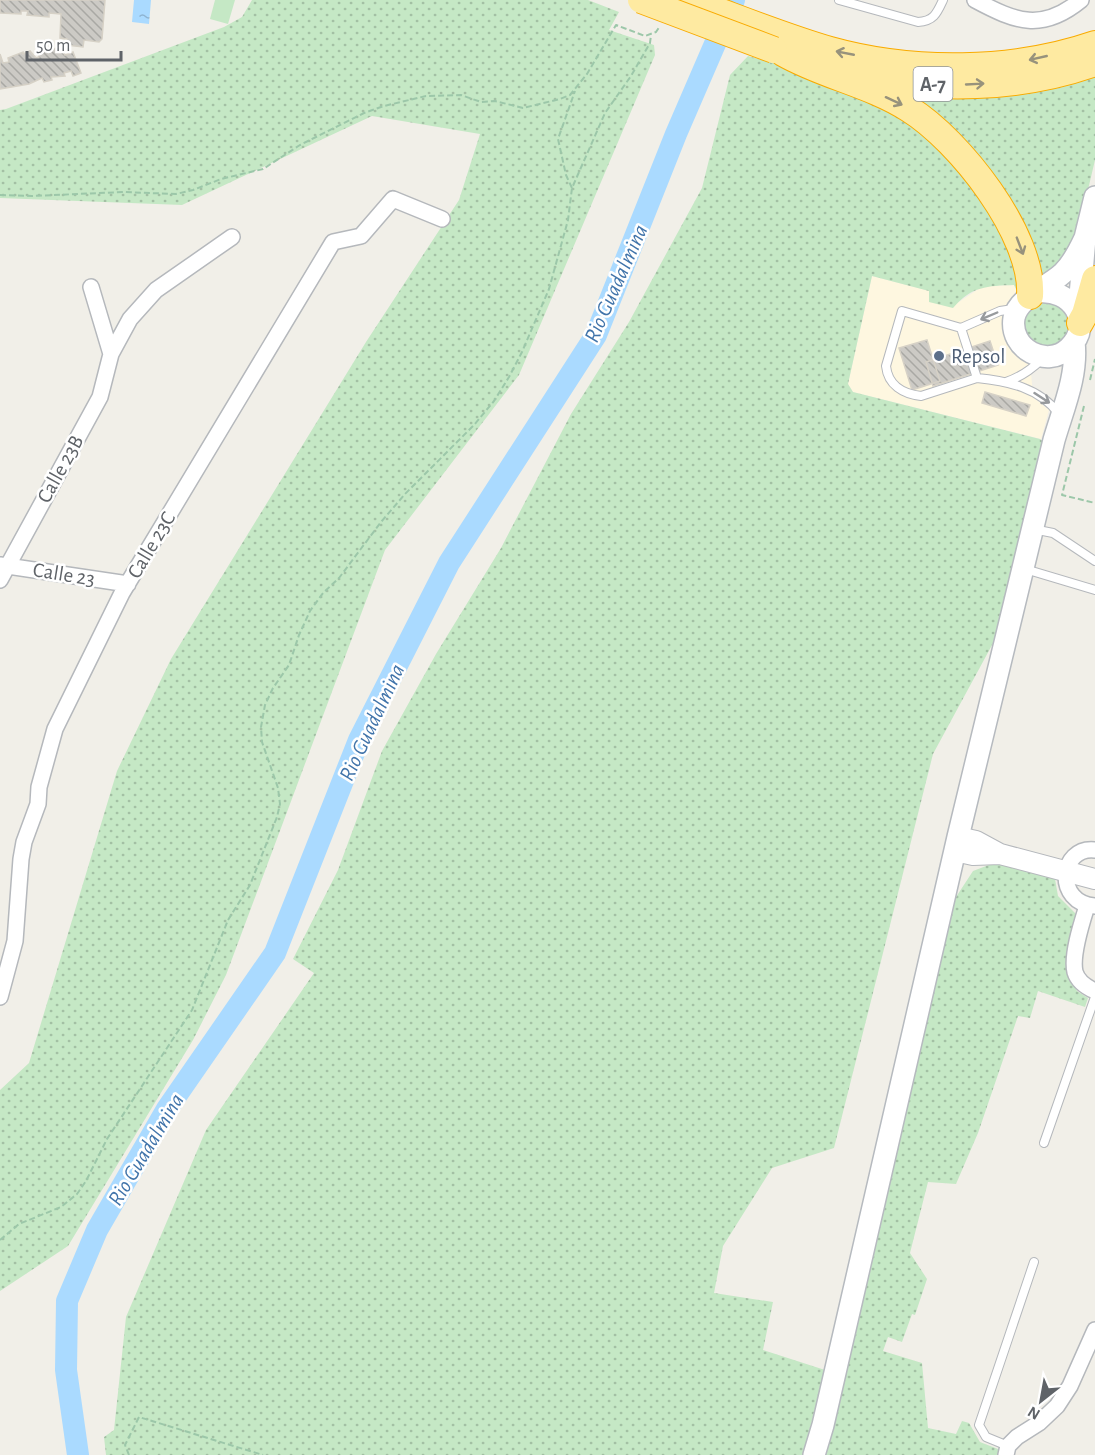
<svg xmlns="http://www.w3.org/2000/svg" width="1095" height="1455" font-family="'Alegreya Sans',sans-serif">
	<defs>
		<pattern id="grass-dots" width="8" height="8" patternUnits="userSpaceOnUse" patternTransform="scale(1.5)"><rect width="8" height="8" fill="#c5e8c5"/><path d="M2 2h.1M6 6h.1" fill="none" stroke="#a3c0a4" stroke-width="1.8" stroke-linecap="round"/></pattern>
		<pattern id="water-ripples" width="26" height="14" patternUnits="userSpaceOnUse" patternTransform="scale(1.5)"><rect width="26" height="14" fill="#aadaff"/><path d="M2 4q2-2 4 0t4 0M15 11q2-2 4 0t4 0" fill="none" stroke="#8eb4d2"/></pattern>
		<pattern id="building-back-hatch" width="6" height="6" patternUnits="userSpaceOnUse" patternTransform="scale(1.5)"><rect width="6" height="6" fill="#cccac5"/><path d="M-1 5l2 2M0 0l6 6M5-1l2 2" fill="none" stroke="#a9a8a4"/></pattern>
	</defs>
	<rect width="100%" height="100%" fill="#f1efe8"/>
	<path fill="#fef7e0" d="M872 276 930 291 959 302 983 286 1014 285 1019 294 1030 360 1033 397 1049 410 1041 439 853 392 848 384Z"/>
	<path fill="url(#grass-dots)" d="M252 0H588L619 12 609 30 654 45 655 55 519 375 385 550 226 975 193 1040 68 1246 0 1291V1090L29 1063 117 771 171 659 366 342 459 200 480 134 372 116 182 205 0 198V110L6 109 224 27 242 17Z
		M748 56 773 63 881 106 929 135 967 177 1001 234 1017 268 1016 289 1014 285C987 286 972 286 953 308L929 302V291L872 276 848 384 853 392 1040 439 1046 444 998 634 933 754 834 1148 772 1168 723 1246 714 1293 773 1302 763 1350 825 1370 803 1455H106L104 1437 114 1430 126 1317 206 1130 314 973 293 959 338 870 382 751 436 654 501 548 571 414 629 322 702 188 730 75Z
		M1095 75V160L1074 249 1042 284 1013 220 885 90Z
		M1024 324a23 23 0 1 1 46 0a23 23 0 1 1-46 0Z
		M994 863 1055 879 1058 896 1076 914 1066 971 1077 991 1088 998 1085 1007 1038 991 1030 1018 1018 1016 978 1133 956 1184 928 1182 910 1253 927 1279 915 1315 912 1314 902 1342 888 1337 883 1351 922 1363 928 1428 956 1434 962 1421 969 1423 980 1442 998 1449 999 1455H820L956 897 973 871Z"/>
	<path fill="#c5e8c5" d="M215 0H235L228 24 210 19Z"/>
	<path fill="url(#water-ripples)" d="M134 0H151L149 24 132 22Z"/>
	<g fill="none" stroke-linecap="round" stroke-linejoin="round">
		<path stroke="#aadaff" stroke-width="22" d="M78 1455 66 1370 67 1301 97 1230 167 1109 275 953 359 740 449 563 596 335 676 134 734 0"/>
	</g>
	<path fill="url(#building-back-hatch)" stroke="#d6d1c6" stroke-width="1.5" d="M0 0H105L102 39 99 42 84 40 83 47 67 45V39L60 38 61 14 49 13V17L27 15 28 11H21V14L0 13Z
		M60 47 65 55 73 52 81 73 73 76 71 71 64 73 65 76 51 77 52 80 44 82 42 78 29 84 0 89V54L3 63 9 62 8 58 23 52V54L30 51 36 58 39 57 38 53Z
		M927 340 940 381 912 390 899 348Z
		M990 341 998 365 933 386 926 362Z
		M985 392 1030 405 1026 416 982 403Z"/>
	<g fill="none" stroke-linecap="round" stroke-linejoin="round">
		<g stroke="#b5b8bc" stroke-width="10">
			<path id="service" d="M839 0 918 22C934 21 937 13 943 0
				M961 328 977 378C1008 381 1040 388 1059 414
				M977 378 921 396C903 394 888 385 886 366L902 311 961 328 1000 311 1013 309
				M1006 382C1021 377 1031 370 1042 359
				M1033 529 1053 533 1095 561
				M1025 569 1095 590
				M1044 1143 1095 997
				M1008 1446 986 1437 979 1425 1034 1262"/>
		</g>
		<g stroke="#b5b8bc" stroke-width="18">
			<path id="minor" d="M975 0C1016 22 1042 32 1081 0
				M111 354 130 319 156 290 232 237
				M0 565 128 584
				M0 580 100 397 111 354 91 287
				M1095 850C1059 846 1054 903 1095 906
				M1087 906C1082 922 1071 955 1075 972 1078 982 1086 987 1095 991
				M0 997 15 941 21 859 24 842 38 804 39 787 55 729 122 593 333 242 361 236 393 199 442 219
				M1006 1455 1008 1446 1017 1437 1039 1423 1057 1406 1070 1386 1095 1330"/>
		</g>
		<g stroke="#b5b8bc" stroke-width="22">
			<path id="tertiary" d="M958 837 976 841 1000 854 1095 879
				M955 851 973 855 1000 854"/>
		</g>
		<g stroke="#b6babf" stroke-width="24">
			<path id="secondary" d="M1038 292C1071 288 1095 323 1069 348 1047 369 1009 349 1014 318 1018 297 1047 288 1063 273 1073 263 1079 251 1085 238
				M1079 307 1085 238 1095 197
				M814 1455 823 1425 958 837 1054 440C1063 409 1078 375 1074 342"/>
		</g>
		<g stroke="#f9ab00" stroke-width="28">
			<path id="trunk" d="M689 0C736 17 782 36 830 50 912 73 1014 72 1095 44
				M783 53C823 76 870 84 909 109 959 140 1034 235 1030 296
				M857 75C934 91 1020 90 1095 63
				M1080 323 1085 314 1095 279"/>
		</g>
		<path stroke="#9cc7a9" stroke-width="2" stroke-dasharray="6 3" stroke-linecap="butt" d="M572 188 566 175 558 139 575 91
			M0 195 32 196 123 192 176 194 193 190 221 179 263 169 300 145 364 113 384 106 426 96 461 95 481 102 495 101 523 108 560 99 570 95 587 74 616 25 645 36 656 32 660 26
			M1090 380 1095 359
			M1084 406 1062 495 1095 503
			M0 1240 19 1224 61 1207 77 1194 86 1181 107 1139 192 1010 228 920 250 885 277 817 280 804 278 788 262 742 261 727 265 705 273 688 289 665 299 635 310 611 323 593 339 578 381 522 405 494 474 425 494 401 509 377 522 352 549 289 568 220 572 188 605 113 631 76 650 43 651 35
			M129 1455 125 1445 139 1417 263 1455"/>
		<use href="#service" stroke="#fff" stroke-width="8"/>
		<use href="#minor" stroke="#fff" stroke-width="15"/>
		<use href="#tertiary" stroke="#fff" stroke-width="20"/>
		<use href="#secondary" stroke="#fff" stroke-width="21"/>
		<use href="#trunk" stroke="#feeaa1" stroke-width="26"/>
		<g stroke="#f9ab00" stroke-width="28" stroke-linecap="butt">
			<path id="trunk-bridge" d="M641 0 774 50"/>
		</g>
		<use href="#trunk-bridge" stroke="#feeaa1" stroke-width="26"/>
	</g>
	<defs><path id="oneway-shaft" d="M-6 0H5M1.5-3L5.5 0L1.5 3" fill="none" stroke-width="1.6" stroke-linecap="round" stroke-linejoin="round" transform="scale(1.5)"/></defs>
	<g stroke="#97927c">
		<use href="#oneway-shaft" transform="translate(845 53) rotate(-169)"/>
		<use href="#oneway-shaft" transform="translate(1038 58) rotate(167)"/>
		<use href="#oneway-shaft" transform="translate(975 84) rotate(-3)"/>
		<use href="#oneway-shaft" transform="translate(894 101) rotate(25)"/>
		<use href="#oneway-shaft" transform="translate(1020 246) rotate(69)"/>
	</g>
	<g stroke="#979a9d">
		<use href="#oneway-shaft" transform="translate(989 316) rotate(157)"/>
		<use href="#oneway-shaft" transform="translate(1042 398) rotate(33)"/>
	</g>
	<circle fill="#5c6f8a" stroke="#fff" stroke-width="2" cx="939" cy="356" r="6"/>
	<g text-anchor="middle" stroke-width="5" stroke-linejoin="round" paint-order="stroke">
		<rect fill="#fff" stroke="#8f9295" stroke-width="1.5" x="913.5" y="67" width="39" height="34" rx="4.5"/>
		<g font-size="20" font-weight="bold" fill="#5f6368">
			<text x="933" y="91">A-7</text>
		</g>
		<g font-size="21" fill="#4e5e75" stroke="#fff" text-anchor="start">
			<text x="951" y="363">Repsol</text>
		</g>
		<g font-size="21" fill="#5f6368" stroke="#fff">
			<text transform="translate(60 469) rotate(-61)" y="7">Calle 23B</text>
			<text transform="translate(151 545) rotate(-59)" y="7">Calle 23C</text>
			<text transform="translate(64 574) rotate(9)" y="7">Calle 23</text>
		</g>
		<g font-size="22" font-style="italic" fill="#4174aa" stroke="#fff">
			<text transform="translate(615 283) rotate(-66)" y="8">Rio Guadalmina</text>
			<text transform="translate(371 722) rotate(-65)" y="8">Rio Guadalmina</text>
			<text transform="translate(145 1149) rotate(-59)" y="8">Rio Guadalmina</text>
		</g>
	</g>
	<g transform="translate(1041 1401) rotate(211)" stroke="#ffffff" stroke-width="4.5" paint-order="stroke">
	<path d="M0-4.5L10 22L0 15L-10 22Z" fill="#5f6368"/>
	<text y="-9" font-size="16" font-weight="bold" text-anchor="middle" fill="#5f6368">N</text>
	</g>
	<path d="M27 51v9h94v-9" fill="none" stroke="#5f6368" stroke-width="3"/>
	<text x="36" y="51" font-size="18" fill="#5f6368" stroke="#ffffff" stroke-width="4.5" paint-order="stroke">50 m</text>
</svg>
